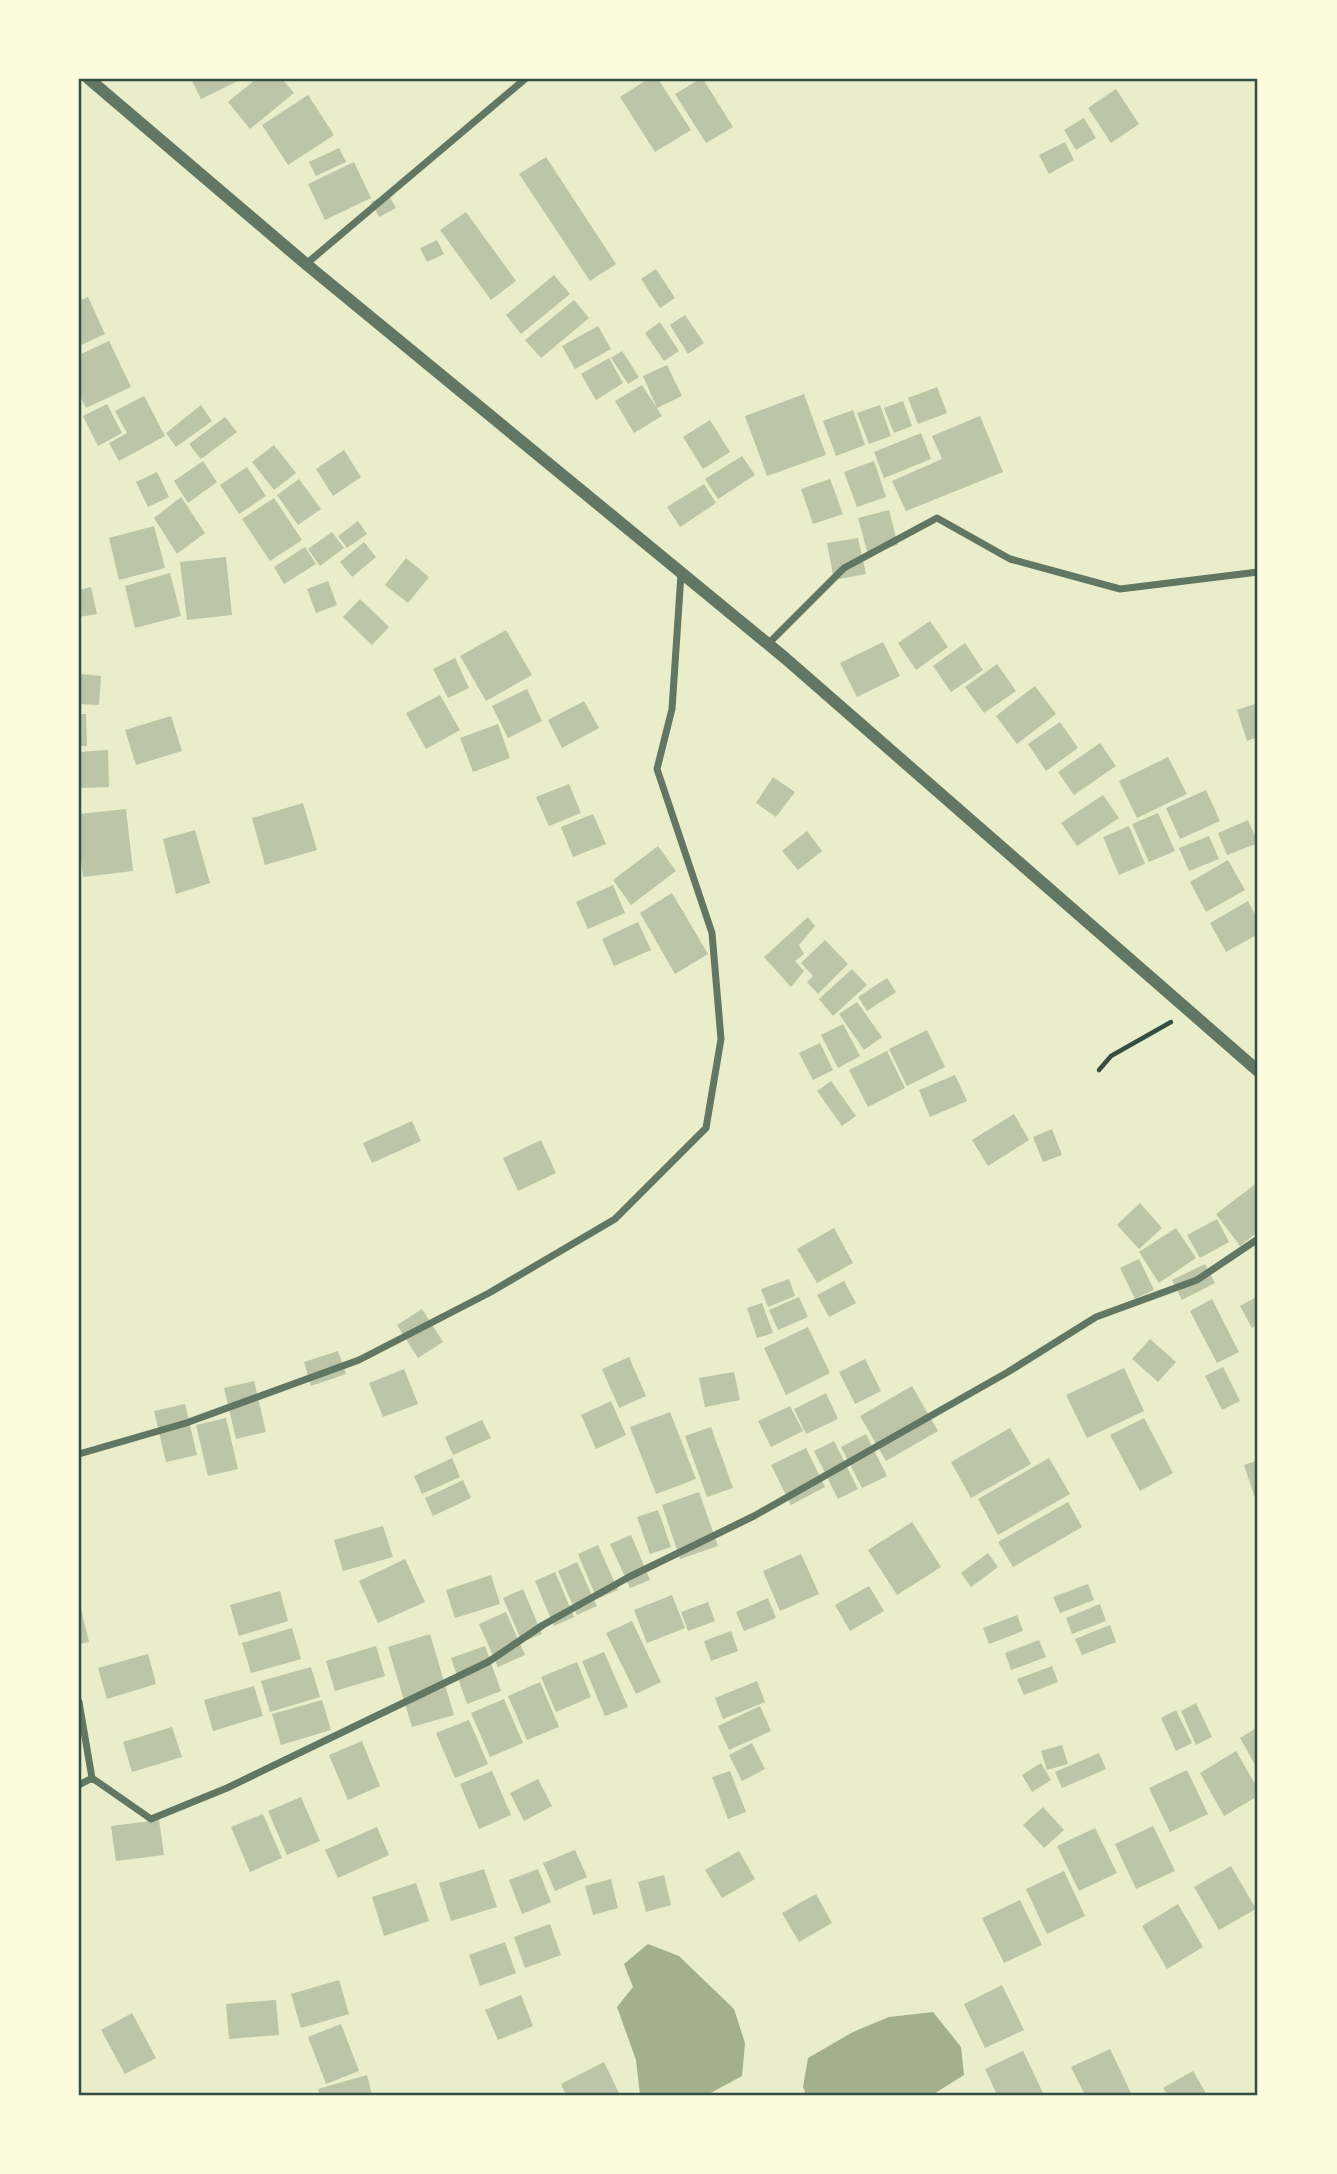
<svg xmlns="http://www.w3.org/2000/svg" width="1337" height="2174" font-family="Bitter,serif">
	<rect width="100%" height="100%" fill="#e9edc9"/>
	<path fill="#a3b18a" d="M648 1944 679 1956 734 2009 745 2043 742 2076 707 2095H640L636 2060 617 2007 633 1987 624 1964Z
		M933 2012 961 2047 964 2075 932 2095H806L803 2087 808 2058 853 2032 889 2017Z"/>
	<path fill="#bcc5a7" d="M191 79H242L201 99Z
		M256 79H282L294 93 250 129 228 102Z
		M648 79H658L691 130 655 152 620 97Z
		M700 79H703L733 127 706 143 675 94Z
		M1116 89 1139 124 1111 143 1088 108Z
		M308 95 334 135 288 165 262 125Z
		M1084 118 1096 138 1076 150 1064 130Z
		M1065 142 1074 160 1049 174 1039 155Z
		M339 148 346 162 316 176 309 162Z
		M546 157 616 264 590 281 519 174Z
		M354 162 371 198 325 220 308 184Z
		M388 194 396 208 379 217 371 202Z
		M466 212 516 281 491 300 440 230Z
		M437 240 444 254 427 262 420 248Z
		M656 269 675 298 660 308 641 279Z
		M554 275 570 294 521 334 506 315Z
		M88 297 105 334 79 346V301Z
		M574 300 589 318 541 358 525 340Z
		M685 315 704 343 688 354 670 325Z
		M660 322 679 351 664 361 645 333Z
		M598 326 611 349 575 369 562 346Z
		M109 341 131 387 86 408 79 394V355Z
		M622 351 639 377 628 384 611 358Z
		M609 358 623 383 596 400 581 374Z
		M667 365 682 396 657 408 643 376Z
		M642 385 662 416 634 433 615 401Z
		M937 387 947 413 918 424 908 398Z
		M804 394 826 455 767 476 745 416Z
		M144 396 165 436 119 461 109 443 127 433 115 411Z
		M903 401 912 426 894 433 884 408Z
		M107 404 122 433 98 446 83 416Z
		M201 405 212 421 176 447 166 433Z
		M880 405 891 436 869 444 857 413Z
		M853 410 865 445 836 456 823 421Z
		M980 416 1003 472 906 511 892 481 942 459 932 436Z
		M225 417 237 432 201 459 189 444Z
		M710 420 730 452 703 469 683 437Z
		M921 433 931 459 884 478 874 452Z
		M274 445 296 473 274 490 252 462Z
		M344 450 361 477 333 496 316 469Z
		M742 456 755 475 718 499 705 479Z
		M203 461 217 482 188 503 174 481Z
		M874 461 886 497 857 507 844 472Z
		M247 467 266 496 239 514 220 485Z
		M157 472 169 497 148 507 136 482Z
		M299 479 321 509 298 525 277 495Z
		M830 479 843 514 813 524 801 489Z
		M704 484 716 503 680 527 667 507Z
		M181 497 205 533 177 554 154 518Z
		M274 498 302 540 270 561 242 519Z
		M889 510 898 545 868 554 858 518Z
		M358 521 367 534 347 548 338 536Z
		M154 526 165 568 119 580 109 538Z
		M332 532 344 548 320 566 308 549Z
		M858 538 866 574 834 580 827 543Z
		M364 542 376 557 352 577 340 562Z
		M305 547 316 564 284 584 274 567Z
		M226 557 232 615 187 620 180 562Z
		M406 558 429 577 408 603 385 585Z
		M170 573 181 616 135 628 125 586Z
		M328 581 337 605 316 613 307 589Z
		M91 587 97 614 79 617V590Z
		M360 599 389 627 372 645 343 617Z
		M930 621 948 647 916 670 898 643Z
		M506 630 532 675 486 701 460 656Z
		M883 642 900 676 857 697 840 663Z
		M965 643 983 670 951 692 933 666Z
		M455 658 469 688 448 698 433 669Z
		M997 664 1016 691 984 713 965 687Z
		M79 674 101 676 99 705 79 704Z
		M1035 686 1056 714 1017 744 996 716Z
		M527 689 542 721 508 738 492 706Z
		M440 695 460 730 426 749 406 713Z
		M584 701 599 728 562 748 548 720Z
		M1258 703V737L1247 741 1237 710Z
		M79 714H86L87 746H79Z
		M171 716 182 751 136 765 125 730Z
		M1060 722 1078 748 1046 771 1028 744Z
		M498 724 510 758 473 772 460 738Z
		M1100 743 1116 766 1074 795 1058 772Z
		M108 750 109 787 79 788V752Z
		M1168 757 1187 794 1137 818 1119 781Z
		M773 777 795 792 776 817 756 803Z
		M569 784 581 813 549 826 536 797Z
		M1206 790 1220 821 1180 839 1166 808Z
		M1103 795 1119 818 1077 846 1061 823Z
		M303 803 317 850 265 865 252 818Z
		M126 809 133 871 83 877 79 840V814Z
		M1158 813 1175 851 1149 862 1132 824Z
		M593 814 606 844 573 857 561 827Z
		M1248 820 1258 843 1227 855 1218 833Z
		M1129 826 1145 864 1119 875 1103 837Z
		M195 830 210 883 176 894 163 839Z
		M807 831 822 851 798 870 782 851Z
		M1209 836 1219 859 1189 871 1179 848Z
		M658 846 676 871 631 905 613 880Z
		M1228 860 1245 890 1206 912 1190 882Z
		M613 885 625 913 588 929 576 902Z
		M672 893 708 954 675 974 640 913Z
		M1248 901 1258 920V934L1226 952 1210 923Z
		M808 917 815 926 799 945 804 954 795 961 804 971 791 987 764 957Z
		M638 922 651 950 614 966 602 939Z
		M825 940 848 964 818 994 807 982 813 976 801 963Z
		M852 969 867 985 833 1016 819 999Z
		M887 978 896 992 867 1011 858 997Z
		M857 1002 882 1037 864 1050 839 1014Z
		M843 1024 860 1056 838 1068 821 1035Z
		M927 1030 945 1067 907 1086 889 1049Z
		M820 1043 833 1070 813 1080 799 1053Z
		M887 1051 905 1088 868 1107 849 1070Z
		M955 1075 967 1101 930 1117 919 1090Z
		M831 1081 856 1116 842 1126 817 1091Z
		M1014 1114 1029 1140 988 1166 972 1140Z
		M412 1121 421 1141 372 1163 363 1143Z
		M1052 1129 1062 1155 1043 1162 1033 1137Z
		M541 1140 556 1173 518 1191 503 1158Z
		M1258 1182V1232L1240 1246 1216 1214Z
		M1140 1203 1162 1228 1139 1249 1117 1225Z
		M1217 1219 1229 1242 1200 1258 1187 1235Z
		M834 1228 853 1263 817 1283 797 1249Z
		M1176 1228 1196 1258 1159 1283 1139 1252Z
		M1139 1259 1154 1290 1135 1299 1120 1268Z
		M1205 1264 1215 1283 1182 1300 1172 1280Z
		M789 1279 795 1296 768 1307 761 1289Z
		M844 1281 856 1303 829 1317 817 1295Z
		M1258 1296V1324L1252 1328 1240 1306Z
		M799 1297 808 1317 778 1330 769 1310Z
		M1212 1299 1239 1352 1217 1363 1190 1311Z
		M762 1303 773 1333 757 1338 747 1308Z
		M422 1309 443 1342 418 1358 397 1325Z
		M808 1327 830 1373 786 1395 764 1348Z
		M1150 1339 1176 1362 1158 1382 1132 1359Z
		M338 1351 346 1374 311 1386 304 1362Z
		M629 1357 646 1396 619 1408 602 1369Z
		M865 1359 881 1391 855 1404 839 1372Z
		M1223 1367 1240 1401 1222 1410 1205 1376Z
		M1124 1368 1144 1411 1087 1438 1066 1395Z
		M404 1369 418 1404 383 1417 369 1383Z
		M734 1372 740 1400 705 1407 699 1378Z
		M254 1381 266 1432 236 1439 224 1388Z
		M912 1386 938 1431 886 1461 860 1416Z
		M826 1393 838 1419 806 1434 794 1409Z
		M611 1401 626 1435 596 1449 581 1415Z
		M185 1404 197 1455 166 1462 154 1411Z
		M790 1406 803 1431 771 1447 758 1421Z
		M670 1412 696 1479 656 1494 630 1427Z
		M226 1418 238 1469 208 1476 196 1425Z
		M1144 1418 1173 1473 1140 1491 1110 1435Z
		M482 1420 491 1438 453 1455 445 1437Z
		M711 1427 733 1488 707 1497 685 1436Z
		M1010 1428 1031 1464 971 1498 951 1462Z
		M866 1434 887 1476 862 1488 841 1447Z
		M834 1441 858 1489 838 1499 814 1451Z
		M806 1448 825 1487 791 1505 771 1465Z
		M452 1458 460 1477 422 1494 414 1476Z
		M1049 1458 1070 1494 998 1535 978 1499Z
		M1258 1460V1507L1244 1465Z
		M463 1480 471 1498 433 1516 425 1498Z
		M699 1492 718 1546 680 1559 662 1505Z
		M1068 1502 1082 1527 1013 1567 998 1542Z
		M658 1510 671 1547 650 1554 637 1517Z
		M912 1522 941 1567 897 1595 868 1550Z
		M383 1526 393 1557 343 1571 334 1540Z
		M631 1535 650 1580 630 1588 610 1544Z
		M598 1545 618 1590 597 1599 578 1554Z
		M988 1553 998 1567 971 1587 961 1573Z
		M801 1554 819 1594 780 1611 763 1571Z
		M405 1559 425 1602 378 1623 359 1581Z
		M577 1562 597 1606 577 1615 558 1571Z
		M555 1572 574 1617 554 1626 535 1581Z
		M491 1575 500 1604 455 1618 446 1590Z
		M1088 1584 1094 1600 1060 1613 1053 1597Z
		M869 1586 884 1611 850 1631 835 1605Z
		M523 1589 542 1634 522 1642 503 1598Z
		M280 1591 288 1621 239 1636 230 1605Z
		M672 1595 685 1628 647 1643 634 1610Z
		M768 1598 776 1618 744 1631 736 1612Z
		M79 1601 89 1642 79 1644Z
		M708 1602 715 1621 688 1631 681 1612Z
		M1100 1604 1106 1621 1072 1634 1066 1618Z
		M506 1612 525 1655 498 1667 479 1624Z
		M1017 1615 1023 1631 989 1644 983 1628Z
		M632 1621 661 1682 636 1694 606 1633Z
		M1110 1625 1116 1642 1082 1655 1075 1639Z
		M292 1628 301 1659 251 1673 242 1643Z
		M731 1631 738 1651 711 1661 704 1641Z
		M430 1634 454 1715 412 1727 388 1647Z
		M1039 1640 1046 1657 1011 1670 1005 1653Z
		M376 1646 385 1676 335 1691 326 1661Z
		M485 1646 501 1691 467 1704 451 1658Z
		M604 1652 628 1707 605 1716 582 1661Z
		M148 1654 156 1684 107 1699 98 1668Z
		M577 1662 591 1697 556 1712 541 1677Z
		M1052 1666 1058 1682 1024 1695 1017 1679Z
		M311 1667 320 1697 270 1712 261 1681Z
		M757 1681 765 1702 723 1719 715 1698Z
		M540 1682 559 1727 527 1740 508 1696Z
		M254 1686 263 1716 213 1731 204 1700Z
		M504 1699 523 1743 490 1757 471 1713Z
		M322 1700 331 1730 281 1745 272 1714Z
		M1196 1703 1212 1737 1196 1745 1181 1711Z
		M760 1706 771 1731 729 1750 718 1726Z
		M1176 1710 1192 1743 1176 1751 1161 1718Z
		M469 1720 488 1764 455 1778 436 1733Z
		M172 1727 182 1757 132 1772 123 1742Z
		M1258 1727V1770L1240 1738Z
		M362 1741 380 1786 348 1800 329 1755Z
		M752 1743 765 1769 742 1781 729 1755Z
		M1062 1745 1068 1764 1047 1770 1041 1751Z
		M1236 1751 1258 1789V1796L1224 1816 1200 1773Z
		M1099 1753 1106 1769 1062 1788 1055 1772Z
		M1041 1763 1051 1780 1032 1792 1022 1775Z
		M1187 1770 1208 1814 1170 1832 1149 1788Z
		M492 1771 511 1815 479 1829 460 1784Z
		M730 1771 746 1812 728 1819 712 1777Z
		M538 1779 552 1806 524 1821 510 1793Z
		M301 1797 320 1841 287 1855 268 1811Z
		M1043 1807 1064 1830 1044 1848 1023 1825Z
		M263 1814 282 1858 250 1872 231 1827Z
		M159 1820 164 1855 116 1861 111 1826Z
		M1153 1826 1175 1871 1136 1889 1115 1844Z
		M377 1827 389 1855 338 1878 325 1850Z
		M1095 1828 1117 1873 1079 1891 1057 1846Z
		M575 1850 587 1877 555 1891 543 1863Z
		M739 1851 755 1879 722 1898 705 1870Z
		M1231 1866 1256 1909 1219 1930 1194 1887Z
		M484 1869 497 1907 451 1921 439 1883Z
		M538 1869 551 1902 522 1914 509 1880Z
		M1064 1871 1085 1916 1047 1934 1026 1889Z
		M664 1875 671 1905 646 1912 638 1882Z
		M611 1879 618 1908 593 1915 585 1886Z
		M416 1883 429 1921 384 1936 372 1897Z
		M816 1894 832 1923 799 1942 782 1913Z
		M1020 1900 1042 1945 1004 1963 982 1918Z
		M1178 1904 1203 1947 1167 1969 1142 1926Z
		M550 1924 561 1955 525 1968 514 1937Z
		M505 1942 516 1973 480 1986 469 1955Z
		M339 1980 349 2014 301 2028 291 1994Z
		M1002 1985 1024 2030 985 2048 964 2004Z
		M521 1995 533 2026 498 2040 485 2010Z
		M276 2000 279 2035 229 2039 226 2004Z
		M132 2013 156 2058 125 2074 101 2030Z
		M341 2024 359 2071 326 2084 308 2037Z
		M1110 2049 1131 2093 1085 2095 1071 2067Z
		M1023 2051 1044 2095H997L985 2069Z
		M604 2062 620 2095H566L561 2084Z
		M1193 2071 1207 2095H1168L1163 2088Z
		M367 2075 372 2095H320L318 2089Z"/>
	<g fill="none" stroke-linecap="round" stroke-linejoin="round">
		<path stroke="#344e41" stroke-width="4.5" d="M1099 1070 1111 1056 1171 1022"/>
		<path stroke="#617663" stroke-width="7" d="M306 264 525 79
			M768 644 844 568 937 518 1010 559 1120 589 1258 572
			M79 1454 186 1423 359 1360 489 1293 615 1219 706 1128 721 1039 712 933 657 769 672 709 681 574
			M79 1702 92 1778 79 1785
			M92 1778 151 1819 227 1788 488 1662 543 1625 629 1577 754 1516 1008 1372 1096 1317 1197 1280 1258 1239"/>
		<path stroke="#617663" stroke-width="12" d="M89 79 306 264 785 658 1258 1071"/>
	</g>
	<rect width="1337" height="2174" fill="none" stroke="#fefae0" stroke-width="161"/>
	<rect x="80" y="80" width="1176" height="2014" fill="none" stroke="#344e41" stroke-width="2.5"/>
</svg>
